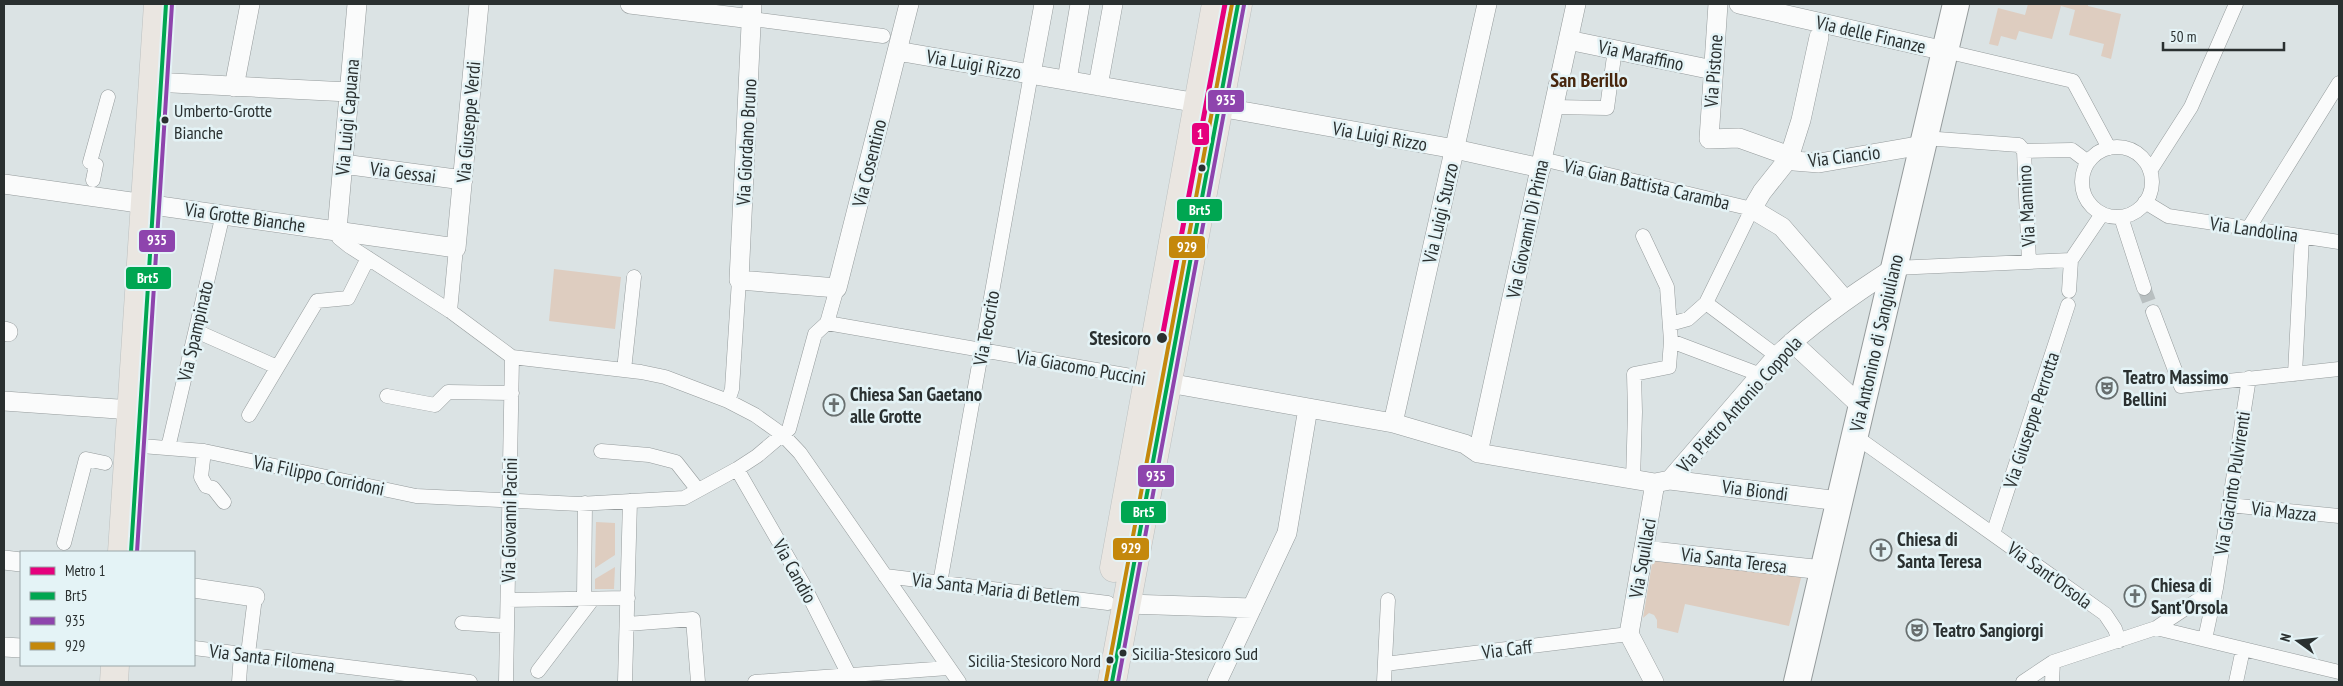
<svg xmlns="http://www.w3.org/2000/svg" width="2343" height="686" font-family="'PT Sans Narrow',sans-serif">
	<rect width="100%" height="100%" fill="#dbe3e4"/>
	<path fill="#decdc0" d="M2028 4H2088V6L2121 14 2111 59 2101 56 2104 44 2069 35 2075 10 2061 6 2052 39 2019 31 2016 40 2001 36 1998 46 1989 44 1998 8 2025 15Z
		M554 269 621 277 615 329 549 321Z
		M596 522 615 523V555L595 568Z
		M1653 558 1802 574 1789 626 1685 604 1678 633 1657 628V620L1654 615 1649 613 1643 618Z
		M615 567 614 589H595V579Z"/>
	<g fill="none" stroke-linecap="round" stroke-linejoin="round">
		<path stroke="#b8bfc0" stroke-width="14" stroke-dasharray="14 7" stroke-linecap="butt" d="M2144 288 2153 312"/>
		<g stroke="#959b9c" stroke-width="15">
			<path id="pedestrian" d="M752 19 883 36
				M1945 51 2073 81 2109 148
				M1554 107 1607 108 1615 49
				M1924 138 2019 145 2024 151 2072 150 2088 162
				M2082 182a35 35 0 1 1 70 0a35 35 0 1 1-70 0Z
				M2024 151 2029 262
				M1542 159 1752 209 1706 303 1688 319 1670 324
				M2150 171 2191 107 2236 4
				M93 180 96 165 90 162 108 97
				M2145 202 2168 216 2339 242
				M2121 217 2144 288
				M2248 229 2339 83
				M337 230 339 238 349 246 450 311 512 357 641 372 665 377 728 401 755 415 783 435 800 453 959 682
				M1894 268 2071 260
				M2069 291 2071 260 2102 214
				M1706 303 1777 356
				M450 311 456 248
				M2153 312 2181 386 2339 369
				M827 323 1148 379
				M827 323 837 288
				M196 331 277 367
				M1671 341 1761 375
				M624 370 634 277
				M2295 374 2302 237
				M387 396 435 405 448 392 512 393
				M728 401 732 389 739 280
				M249 415 317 301 348 298 368 258
				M1855 436 2105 614 2115 629 2119 641
				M129 445 204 451 416 496 579 504 684 498 737 469 757 456 789 429 815 334 827 323
				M168 448 223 214
				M204 451 201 477 206 486 213 488 224 502
				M601 451 649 455 676 462 698 490
				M737 469 802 582 849 675
				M1633 480 1635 412 1634 374 1669 367 1671 341 1667 287 1643 236
				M2229 505 2339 516
				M1993 534 2068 305
				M64 543 86 459 105 463
				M885 576 1108 603
				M940 583 1031 74
				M508 600 628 598
				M584 600 585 503
				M462 623 507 626
				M627 624 693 619 698 682
				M2156 628 2216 588
				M2205 639 2216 588 2249 378
				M194 648 470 682
				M248 654 255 597
				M1385 664 1629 634
				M538 671 592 600
				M239 682 241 653
				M506 682 512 357
				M625 682 630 501
				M755 682 948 668
				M1384 682 1388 600
				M2023 682 2053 662 2156 628 2339 672
				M2052 682 2053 662
				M2236 682 2243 649"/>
		</g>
		<g stroke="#959b9c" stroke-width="20">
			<path id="minor" d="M630 4 752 19
				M752 4 739 280 837 288 909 4
				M1718 4 1709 139 1739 138 1781 153 1794 161 1819 163 1923 145
				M1739 4 1945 51
				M1819 37 1801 120 1789 158 1762 192 1752 209 1782 227 1845 300
				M1568 40 1713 70
				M897 51 1198 103
				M1031 74 1044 4
				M1067 80 1080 4
				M153 82 349 92
				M1098 86 1113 4
				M234 87 250 4
				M1219 107 1455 149 1541 168
				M343 164 463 180
				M4 184 456 248 479 4
				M337 230 357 4
				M4 331 8 332
				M1792 342 1861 406
				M1157 381 1393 423 1465 444 1478 453 1655 483 1670 480 1777 356C1813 322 1852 295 1894 268
				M4 401 132 410
				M1393 423 1487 4
				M1478 453 1576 4
				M1670 480 1839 501
				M1644 550 1823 570
				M4 560 21 562
				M194 588 255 597
				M1127 604 1252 608
				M4 647 21 648
				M1217 682 1287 533 1308 408
				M1654 682 1629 634 1655 483"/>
		</g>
		<g stroke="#959b9c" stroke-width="28">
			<path id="secondary" d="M1797 682 1956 4"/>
		</g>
		<g stroke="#bcc0c0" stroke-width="29">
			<path id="primary" d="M122 552 158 4
				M1114 568 1216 4
				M114 682 115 665
				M1112 682 1238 4"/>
		</g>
		<use href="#pedestrian" stroke="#fafbfb" stroke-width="14"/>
		<use href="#minor" stroke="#fafbfb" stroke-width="19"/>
		<use href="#secondary" stroke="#fafbfb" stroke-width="26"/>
		<use href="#primary" stroke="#eae6e1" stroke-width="28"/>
		<g stroke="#e4f3f6" stroke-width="8">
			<path id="bus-1" d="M131 552 166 4
				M1112 682 1238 4"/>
		</g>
		<g stroke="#e4f3f6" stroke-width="8">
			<path id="bus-2" d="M137 552 172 4
				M1118 682 1244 5"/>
		</g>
		<g stroke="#e4f3f6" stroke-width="8">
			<path id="bus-3" d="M1106 681 1232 4"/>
		</g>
		<use href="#bus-1" stroke="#00a651" stroke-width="4"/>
		<use href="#bus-2" stroke="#8e44ad" stroke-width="4"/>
		<use href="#bus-3" stroke="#c4880c" stroke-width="4"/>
		<g stroke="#e4f3f6" stroke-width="9">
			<path id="metro-1" d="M1162 338 1225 4"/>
		</g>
		<use href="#metro-1" stroke="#e5007d" stroke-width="5"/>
	</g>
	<defs>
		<g id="theatre-ring" transform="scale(1.125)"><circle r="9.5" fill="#e4f3f6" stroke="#686f6f" stroke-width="1.5"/><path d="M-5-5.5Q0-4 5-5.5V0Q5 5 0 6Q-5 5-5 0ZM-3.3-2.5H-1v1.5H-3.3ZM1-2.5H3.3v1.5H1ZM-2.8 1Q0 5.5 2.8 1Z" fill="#686f6f"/></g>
		<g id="church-ring" transform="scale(1.125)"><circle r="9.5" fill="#e4f3f6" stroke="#686f6f" stroke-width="1.5"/><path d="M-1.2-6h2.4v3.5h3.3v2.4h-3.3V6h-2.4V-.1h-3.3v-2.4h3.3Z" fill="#686f6f"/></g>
	</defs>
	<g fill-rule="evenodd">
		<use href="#theatre-ring" x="2107" y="388"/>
		<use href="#church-ring" x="834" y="405"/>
		<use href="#church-ring" x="1881" y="550"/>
		<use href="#church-ring" x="2135" y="596"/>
		<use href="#theatre-ring" x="1917" y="630"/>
	</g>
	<g fill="#2a3030" stroke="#e4f3f6" stroke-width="2">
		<circle cx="165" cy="120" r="4.5"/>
		<circle cx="1202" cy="168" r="4.5"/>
		<circle cx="1162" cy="338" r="6"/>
		<circle cx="1123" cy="653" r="4.5"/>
		<circle cx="1110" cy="660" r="4.5"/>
	</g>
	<g text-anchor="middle" stroke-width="5" stroke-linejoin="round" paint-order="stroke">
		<g font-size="18" fill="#2a3030" stroke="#e4f3f6" text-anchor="start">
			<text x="174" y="117">Umberto-Grotte<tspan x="174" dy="22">Bianche</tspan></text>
			<text x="1132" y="660">Sicilia-Stesicoro Sud</text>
			<text x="1101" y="667" text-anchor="end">Sicilia-Stesicoro Nord</text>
		</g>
		<g font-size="19" fill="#2a3030" stroke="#e4f3f6">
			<text transform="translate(1871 34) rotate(13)" y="7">Via delle Finanze</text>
			<text transform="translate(1641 55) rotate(12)" y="7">Via Maraffino</text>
			<text transform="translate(974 64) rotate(10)" y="7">Via Luigi Rizzo</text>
			<text transform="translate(1713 71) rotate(-86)" y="7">Via Pistone</text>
			<text transform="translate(347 117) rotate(-85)" y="7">Via Luigi Capuana</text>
			<text transform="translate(468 122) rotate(-85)" y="7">Via Giuseppe Verdi</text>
			<text transform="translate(1380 136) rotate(10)" y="7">Via Luigi Rizzo</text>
			<text transform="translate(746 142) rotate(-87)" y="7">Via Giordano Bruno</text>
			<text transform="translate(1844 156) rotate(-7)" y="7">Via Ciancio</text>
			<text transform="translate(869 163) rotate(-76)" y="7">Via Cosentino</text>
			<text transform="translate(403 172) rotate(7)" y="7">Via Gessai</text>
			<text transform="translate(1647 184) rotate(13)" y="7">Via Gian Battista Caramba</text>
			<text transform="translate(2026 206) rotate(-93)" y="7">Via Mannino</text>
			<text transform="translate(1440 213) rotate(-77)" y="7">Via Luigi Sturzo</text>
			<text transform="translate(245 217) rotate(8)" y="7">Via Grotte Bianche</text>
			<text transform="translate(1527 229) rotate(-78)" y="7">Via Giovanni Di Prima</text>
			<text transform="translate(2254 229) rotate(8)" y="7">Via Landolina</text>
			<text transform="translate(986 328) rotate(-80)" y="7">Via Teocrito</text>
			<text transform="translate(195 331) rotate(-77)" y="7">Via Spampinato</text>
			<text transform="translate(1876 343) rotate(-77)" y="7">Via Antonino di Sangiuliano</text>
			<text transform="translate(1081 367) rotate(10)" y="7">Via Giacomo Puccini</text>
			<text transform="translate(1739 404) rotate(-48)" y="7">Via Pietro Antonio Coppola</text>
			<text transform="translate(2031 420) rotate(-72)" y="7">Via Giuseppe Perrotta</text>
			<text transform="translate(319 475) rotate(12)" y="7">Via Filippo Corridoni</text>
			<text transform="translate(2232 483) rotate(-81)" y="7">Via Giacinto Pulvirenti</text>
			<text transform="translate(1755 490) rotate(7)" y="7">Via Biondi</text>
			<text transform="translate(2284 511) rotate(6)" y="7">Via Mazza</text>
			<text transform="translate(509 520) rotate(-89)" y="7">Via Giovanni Pacini</text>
			<text transform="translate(1642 558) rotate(-80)" y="7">Via Squillaci</text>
			<text transform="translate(1734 560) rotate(7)" y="7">Via Santa Teresa</text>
			<text transform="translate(795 571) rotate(61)" y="7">Via Candio</text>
			<text transform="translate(2050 575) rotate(36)" y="7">Via Sant'Orsola</text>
			<text transform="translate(996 589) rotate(7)" y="7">Via Santa Maria di Betlem</text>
			<text transform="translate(1507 649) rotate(-7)" y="7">Via Caff</text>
			<text transform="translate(272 658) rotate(7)" y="7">Via Santa Filomena</text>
		</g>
		<g font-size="19" font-weight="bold" fill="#2a3030" stroke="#e4f3f6" text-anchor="end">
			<text x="1151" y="345">Stesicoro</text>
		</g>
		<g font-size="19" font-weight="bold" fill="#2a3030" stroke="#e4f3f6" text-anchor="start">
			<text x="2123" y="384">Teatro Massimo<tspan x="2123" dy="22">Bellini</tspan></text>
			<text x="850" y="401">Chiesa San Gaetano<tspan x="850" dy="22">alle Grotte</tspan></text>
			<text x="1897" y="546">Chiesa di<tspan x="1897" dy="22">Santa Teresa</tspan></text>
			<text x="2151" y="592">Chiesa di<tspan x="2151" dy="22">Sant'Orsola</tspan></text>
			<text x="1933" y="637">Teatro Sangiorgi</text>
		</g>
		<g font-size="20" font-weight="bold" fill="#47270e" stroke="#e4f3f6">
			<text x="1589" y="87">San Berillo</text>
		</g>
	</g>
	<g stroke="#e4f3f6" stroke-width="2">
		<rect x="1207" y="89" width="38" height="24" rx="5" fill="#8e44ad"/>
		<rect x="1191" y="122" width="19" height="24" rx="5" fill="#e5007d"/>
		<rect x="1176" y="198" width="47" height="24" rx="5" fill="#00a651"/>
		<rect x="138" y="229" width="38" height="24" rx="5" fill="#8e44ad"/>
		<rect x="1168" y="235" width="38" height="24" rx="5" fill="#c4880c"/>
		<rect x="125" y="266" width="47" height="24" rx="5" fill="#00a651"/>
		<rect x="1137" y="464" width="38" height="24" rx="5" fill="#8e44ad"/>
		<rect x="1120" y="500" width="47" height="24" rx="5" fill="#00a651"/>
		<rect x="1112" y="537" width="38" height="24" rx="5" fill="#c4880c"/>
	</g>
	<g font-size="14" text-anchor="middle" font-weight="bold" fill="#fff">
		<text x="1226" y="105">935</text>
		<text x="1200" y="139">1</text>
		<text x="1200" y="215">Brt5</text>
		<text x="157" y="245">935</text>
		<text x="1187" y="252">929</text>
		<text x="148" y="283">Brt5</text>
		<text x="1156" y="481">935</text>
		<text x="1144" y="517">Brt5</text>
		<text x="1131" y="553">929</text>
	</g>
	<rect width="2343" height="686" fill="none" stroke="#2a3030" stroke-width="10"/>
	<rect x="20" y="551" width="175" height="115" fill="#e4f3f6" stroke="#9aa5a7"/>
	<rect x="30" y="567" width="25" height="8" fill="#e5007d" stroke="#9aa5a7"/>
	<text x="65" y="576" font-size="15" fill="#2a3030">Metro 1</text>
	<rect x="30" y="592" width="25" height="8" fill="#00a651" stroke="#9aa5a7"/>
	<text x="65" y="601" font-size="15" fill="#2a3030">Brt5</text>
	<rect x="30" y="617" width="25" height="8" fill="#8e44ad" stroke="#9aa5a7"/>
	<text x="65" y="626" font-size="15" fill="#2a3030">935</text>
	<rect x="30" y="642" width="25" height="8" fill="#c4880c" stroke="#9aa5a7"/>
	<text x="65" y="651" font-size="15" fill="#2a3030">929</text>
	<g transform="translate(2298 641) rotate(285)" stroke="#e4f3f6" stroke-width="4" paint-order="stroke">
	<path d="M0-4L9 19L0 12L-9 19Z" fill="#2a3030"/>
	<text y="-8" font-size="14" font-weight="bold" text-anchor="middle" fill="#2a3030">N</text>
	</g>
	<path d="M2163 42v8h121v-8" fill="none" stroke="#2a3030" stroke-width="2.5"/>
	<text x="2170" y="42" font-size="15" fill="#2a3030" stroke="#e4f3f6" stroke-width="4" paint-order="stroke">50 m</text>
</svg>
